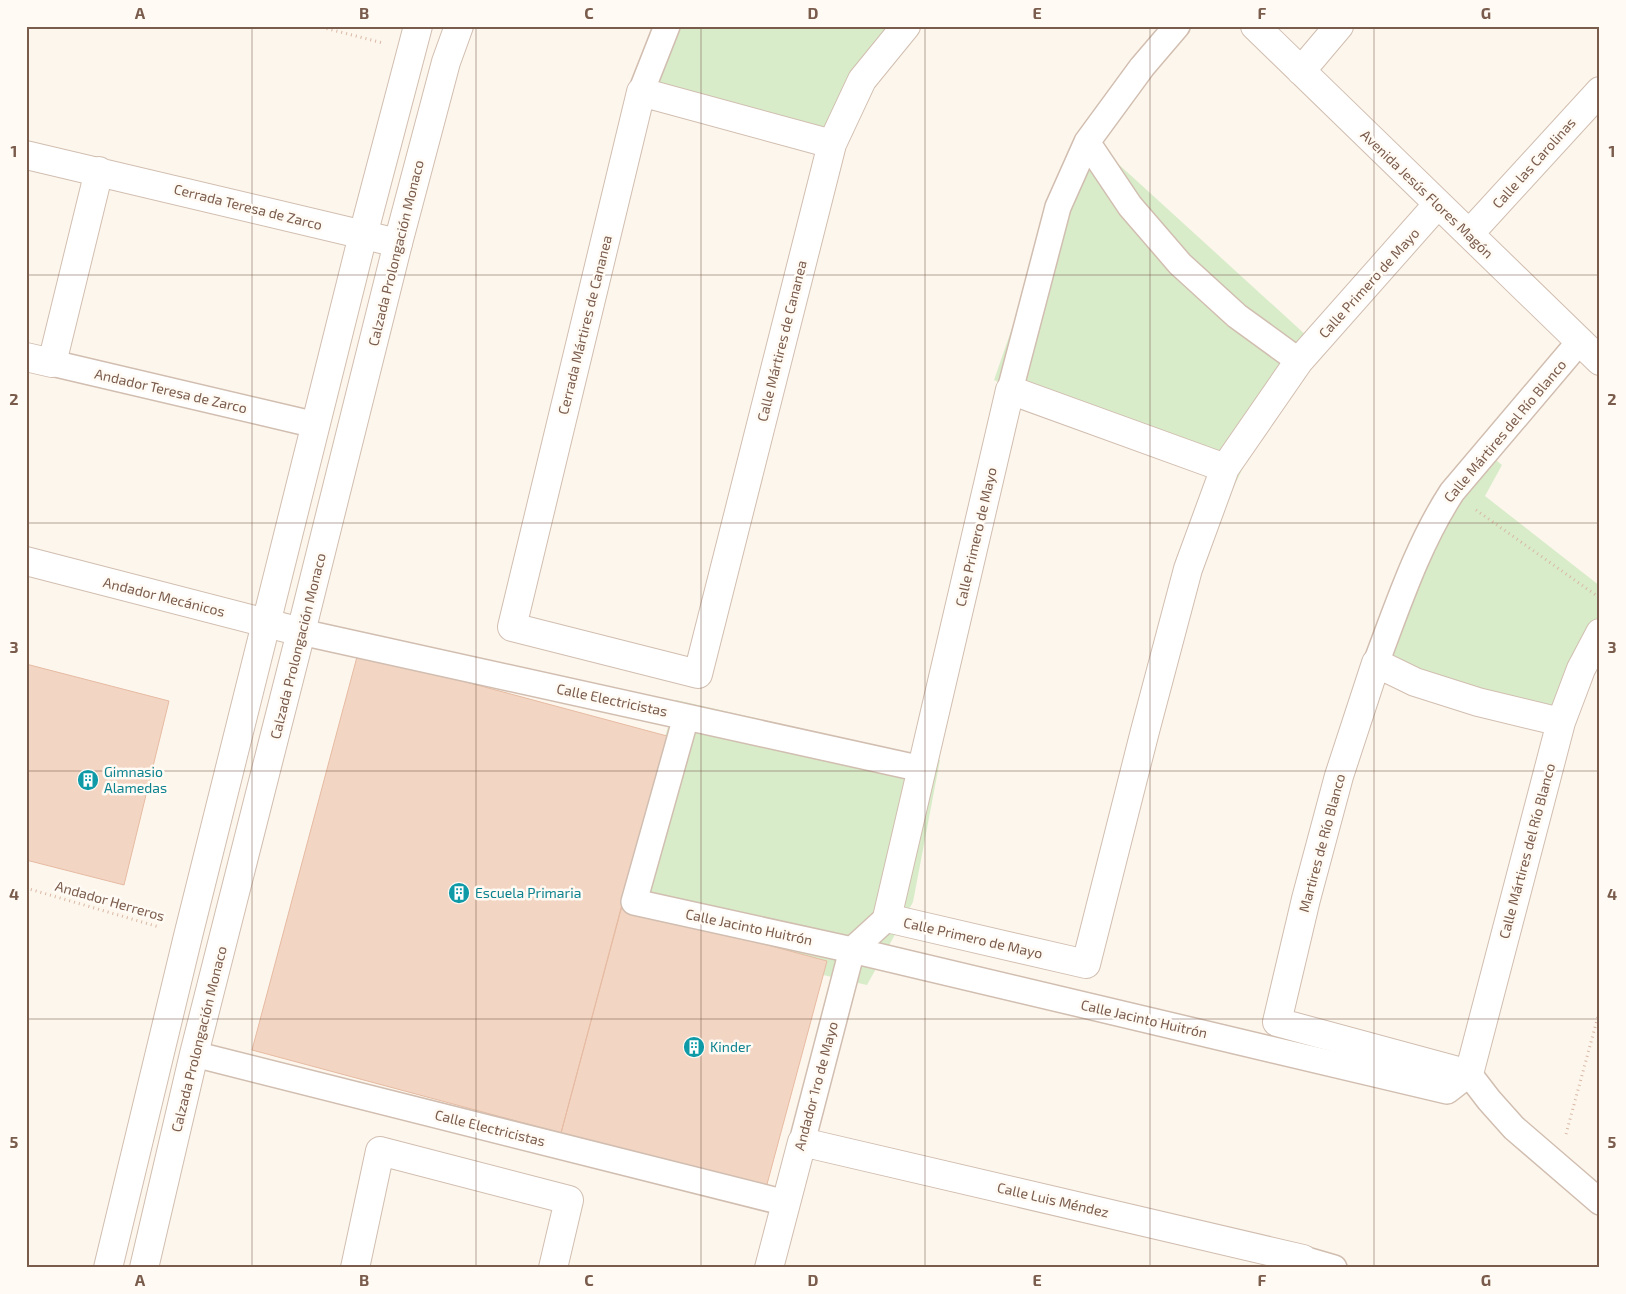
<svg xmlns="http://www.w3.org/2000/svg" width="1626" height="1294" font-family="'Exo 2',sans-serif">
	<rect width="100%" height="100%" fill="#fdf6ec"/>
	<path fill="#d8ecc9" d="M657 26H899L824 154 624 103Z
		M1081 130 1308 337 1233 488 994 380Z
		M1480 447 1502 465 1485 496 1600 586V626L1549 728 1450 708 1363 669Z
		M676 700 940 760 913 902 867 985 609 926Z"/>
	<path fill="#f3d5c3" stroke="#e6bba3" d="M358 653 667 736 561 1133 252 1050Z
		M26 664 169 701 124 885 26 860Z
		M622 906 827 961 766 1188 561 1133Z"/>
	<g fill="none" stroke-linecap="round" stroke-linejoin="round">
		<g stroke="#d1beb0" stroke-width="28">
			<path id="pedestrian" d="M641 92 667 26
				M1087 142 1130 206 1180 264 1237 316 1299 361
				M52 363 316 425
				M1010 390 1058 207 1087 142 1142 67 1177 26
				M301 632 922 769
				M1376 663C1398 605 1418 544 1452 492L1580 341
				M686 717 634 902 852 950 1447 1091 1469 1074 1489 1100 1514 1128 1600 1202
				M194 1054 786 1203
				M802 1142 852 950 887 918
				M1303 1259 1334 1268"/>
		</g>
		<g stroke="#d1beb0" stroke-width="30">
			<path id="minor" d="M1255 26 1600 361
				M1301 71 1339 26
				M832 144 641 92 512 627 698 674 832 144 862 80 906 26
				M26 155 398 243
				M1469 234 1600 91
				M26 357 52 363 99 171
				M1225 468 1010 390 887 918 1086 964 1145 731 1188 569 1225 468 1299 361 1438 204
				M26 561 301 632
				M1561 722 1478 702 1415 682 1376 663 1339 776 1306 899 1277 1022 1469 1074 1561 722 1581 669 1600 633
				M355 1268 380 1151 569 1200 553 1268
				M769 1268 802 1142 1303 1259 1301 1268"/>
		</g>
		<g stroke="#d1beb0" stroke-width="30">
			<path id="tertiary" d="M108 1268 188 936 363 235 418 26
				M144 1268 194 1054 301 632 398 243 446 62 459 26"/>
		</g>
		<path stroke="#d9b8a5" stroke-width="3" stroke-dasharray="1 4" stroke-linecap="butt" d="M317 26 383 43
			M1476 510 1600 598
			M26 888 159 927
			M1566 1134 1600 1009"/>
		<use href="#pedestrian" stroke="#fff" stroke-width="25"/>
		<use href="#minor" stroke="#fff" stroke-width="28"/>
		<use href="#tertiary" stroke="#fff" stroke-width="28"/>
	</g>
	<path fill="none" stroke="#7a5c4d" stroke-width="1" stroke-opacity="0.55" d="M252 26V1268M476 26V1268M701 26V1268M925 26V1268M1150 26V1268M1374 26V1268M26 275H1600M26 523H1600M26 771H1600M26 1019H1600"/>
	<defs>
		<g id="building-disc" transform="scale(1.125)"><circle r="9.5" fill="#0f9aa8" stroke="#fffaf3"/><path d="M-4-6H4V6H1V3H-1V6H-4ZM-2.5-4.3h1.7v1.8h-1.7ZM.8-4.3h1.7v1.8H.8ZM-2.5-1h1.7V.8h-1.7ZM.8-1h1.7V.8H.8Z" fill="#fff"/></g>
	</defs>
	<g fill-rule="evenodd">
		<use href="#building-disc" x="88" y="780"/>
		<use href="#building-disc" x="459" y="893"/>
		<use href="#building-disc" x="694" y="1047"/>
	</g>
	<g text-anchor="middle" stroke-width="5" stroke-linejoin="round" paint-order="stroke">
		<g font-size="14" fill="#7a5c4d" stroke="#fffaf3">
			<text transform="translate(1534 163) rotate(-48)" y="5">Calle las Carolinas</text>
			<text transform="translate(1427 194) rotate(44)" y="5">Avenida Jesús Flores Magón</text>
			<text transform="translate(248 207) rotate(14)" y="5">Cerrada Teresa de Zarco</text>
			<text transform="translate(396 253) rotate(-76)" y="5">Calzada Prolongación Monaco</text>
			<text transform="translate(1369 283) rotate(-48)" y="5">Calle Primero de Mayo</text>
			<text transform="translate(585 325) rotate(-76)" y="5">Cerrada Mártires de Cananea</text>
			<text transform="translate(782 341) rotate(-76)" y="5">Calle Mártires de Cananea</text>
			<text transform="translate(171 391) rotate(13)" y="5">Andador Teresa de Zarco</text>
			<text transform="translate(1505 431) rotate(-50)" y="5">Calle Mártires del Río Blanco</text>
			<text transform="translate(976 537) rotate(-77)" y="5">Calle Primero de Mayo</text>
			<text transform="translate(164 597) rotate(14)" y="5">Andador Mecánicos</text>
			<text transform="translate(298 646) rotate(-76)" y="5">Calzada Prolongación Monaco</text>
			<text transform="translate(612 700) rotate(12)" y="5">Calle Electricistas</text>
			<text transform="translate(1322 843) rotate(-75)" y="5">Martires de Río Blanco</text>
			<text transform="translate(1527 851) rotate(-75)" y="5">Calle Mártires del Río Blanco</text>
			<text transform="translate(110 901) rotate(16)" y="5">Andador Herreros</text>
			<text transform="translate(749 927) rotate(12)" y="5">Calle Jacinto Huitrón</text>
			<text transform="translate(973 938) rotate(13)" y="5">Calle Primero de Mayo</text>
			<text transform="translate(1144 1019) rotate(13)" y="5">Calle Jacinto Huitrón</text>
			<text transform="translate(199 1039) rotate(-76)" y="5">Calzada Prolongación Monaco</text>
			<text transform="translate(816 1086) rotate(-75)" y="5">Andador 1ro de Mayo</text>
			<text transform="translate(490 1128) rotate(14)" y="5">Calle Electricistas</text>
			<text transform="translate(1053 1200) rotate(13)" y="5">Calle Luis Méndez</text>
		</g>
		<g font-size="14" fill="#0d838f" stroke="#fffaf3" text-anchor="start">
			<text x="104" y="777">Gimnasio<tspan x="104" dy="16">Alamedas</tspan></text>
			<text x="475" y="898">Escuela Primaria</text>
			<text x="710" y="1052">Kinder</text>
		</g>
	</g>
	<rect width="1626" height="1294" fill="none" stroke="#fffaf3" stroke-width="55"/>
	<rect x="28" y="28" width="1570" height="1238" fill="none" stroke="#7a5c4d" stroke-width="2"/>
	<g font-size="16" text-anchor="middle" font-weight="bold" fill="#7a5c4d">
		<text x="140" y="19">A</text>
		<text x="364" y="19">B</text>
		<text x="589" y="19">C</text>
		<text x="813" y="19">D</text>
		<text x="1037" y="19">E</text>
		<text x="1262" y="19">F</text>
		<text x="1486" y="19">G</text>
		<text x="14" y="157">1</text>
		<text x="1612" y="157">1</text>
		<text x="14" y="405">2</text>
		<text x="1612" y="405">2</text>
		<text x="14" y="653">3</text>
		<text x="1612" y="653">3</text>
		<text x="14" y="900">4</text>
		<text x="1612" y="900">4</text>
		<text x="14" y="1148">5</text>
		<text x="1612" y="1148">5</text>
		<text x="140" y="1286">A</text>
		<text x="364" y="1286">B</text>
		<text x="589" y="1286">C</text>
		<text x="813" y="1286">D</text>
		<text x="1037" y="1286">E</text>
		<text x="1262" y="1286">F</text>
		<text x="1486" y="1286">G</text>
	</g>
</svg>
